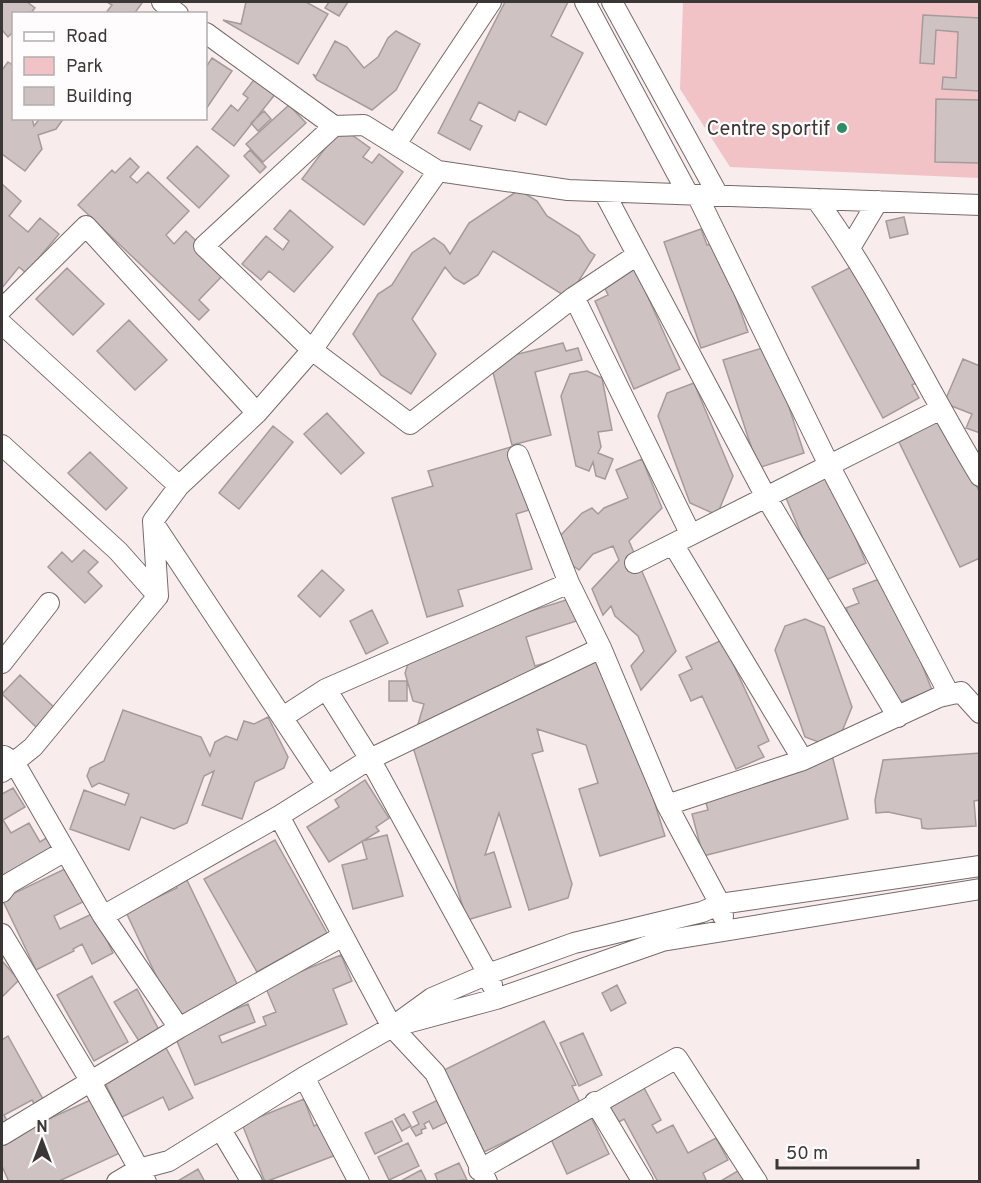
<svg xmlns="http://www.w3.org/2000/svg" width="981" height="1183" font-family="Overpass,sans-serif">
	<rect width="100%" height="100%" fill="#f9eced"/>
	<path fill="#f2c3c6" d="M683 2H979V178L730 167 680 89Z"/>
	<path fill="#cec2c2" stroke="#a69b9b" stroke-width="1.5" d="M2 2H27L35 8 30 14H14V31L8 37 2 30Z
		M107 2H140L142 3 134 14H105L112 5Z
		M246 2H306L328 14 298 64 223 20 241 24Z
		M329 2H348L339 16 325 8Z
		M505 2H568L551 36 583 53 546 125 519 111 515 121 479 102 470 120 482 126 470 150 438 133Z
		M923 15 980 18V91L942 89 943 77 956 78 958 32 936 30 934 64 920 63Z
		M396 31 420 44 396 90 372 110 317 80 313 74 316 76 335 41 347 47 364 68 378 57 388 38Z
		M212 58 232 71 206 109V67Z
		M8 62 14 66V118H32L34 126 40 118H64L56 129 38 135 42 149 25 171 2 154V70Z
		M256 77 276 93 234 146 212 129 231 105 238 111 248 98 243 94Z
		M936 99 980 100V163L935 162Z
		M289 105 306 123 263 162 246 144Z
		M264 111 271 119 258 131 251 123Z
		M341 127 370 148 363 157 372 163 379 154 403 172 364 225 302 179Z
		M197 146 229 176 199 208 167 178Z
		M250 150 266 167 260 173 244 156Z
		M130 158 139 167 130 177 137 183 148 172 189 211 166 235 174 244 186 231 227 271 199 300 209 310 199 320 78 205 112 170 115 173Z
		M2 184 21 201 9 216 28 232 40 218 59 234 26 273 19 267 2 288Z
		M519 190 537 201 547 216 579 236 589 251 595 255 568 298 493 251 478 275 464 284 454 278 445 267 412 319 436 354 411 394 381 375 353 334 378 294 392 285 412 253 434 238 444 245 450 254 469 223Z
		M290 210 333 247 294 292 269 271 261 280 242 264 266 236 283 250 289 241 274 229Z
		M904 217 908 234 890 238 886 221Z
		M701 229 707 245 716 242 748 332 701 348 664 242Z
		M853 266 920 381 912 385 919 398 883 418 812 287Z
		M67 268 104 304 73 335 36 299Z
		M635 268 680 369 634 389 595 301 608 295 602 282Z
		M129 320 167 360 135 390 97 351Z
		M563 343 566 351 578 348 582 360 535 372 551 435 512 445 490 361Z
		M769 346 804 453 758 468 723 360Z
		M963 359 980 366V433L966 428 972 414 944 403Z
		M587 371 602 378 612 430 598 432 601 447 598 453 613 459 605 479 596 476 593 462 589 471 576 466 561 396 570 374Z
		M694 383 733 476 717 515 690 503 658 416 667 393Z
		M939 409 980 493V558L960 567 899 442 911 436 905 425Z
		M327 413 364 453 341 474 304 434Z
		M273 426 293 442 239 509 219 493Z
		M511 447 529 510 516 514 532 569 458 590 463 606 427 617 392 498 433 486 428 471Z
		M90 452 127 488 106 510 68 473Z
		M642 459 662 508 629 541 676 651 641 690 631 666 644 651 638 636 615 616 611 606 603 615 592 589 619 560 613 546 593 554 579 570 572 565 560 536 582 513 592 508 598 514 604 508 628 498 616 470Z
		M825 463 866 563 821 582 784 493Z
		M84 550 98 562 88 572 102 586 85 603 48 567 62 552 72 562Z
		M322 570 344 590 320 617 298 596Z
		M887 576 932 690 885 708 846 608 859 603 853 589Z
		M582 595 589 617 526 637 535 666 605 645 665 836 600 856 579 789 598 783 586 745 537 729 543 751 532 754 572 884 568 898 529 910 499 813 485 855 494 852 511 907 467 920 412 744 424 704 413 701 405 673 413 648Z
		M372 610 388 643 366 654 350 621Z
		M805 619 824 627 852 707 839 739 824 744 805 737 775 650 785 626Z
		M722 640 769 741 758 746 764 757 736 769 702 696 691 701 679 675 692 669 686 657Z
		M20 675 58 711 39 730 2 694Z
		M389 681H407V701H389Z
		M123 710 201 737 210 756 215 742 226 736 237 740 244 721 254 724 268 717 288 757 284 768 255 782 242 819 202 805 214 771 204 776 187 823 174 829 141 817 129 850 70 829 84 790 125 805 129 794 99 783 92 787 87 776 90 768 104 761Z
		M831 751 848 819 703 856 692 814 708 810 701 785Z
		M980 753V800L974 801 976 826 928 829 922 828 921 819 888 812 876 813 875 800 883 760Z
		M365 780 389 818 376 827 379 831 329 862 307 827 339 807 335 800Z
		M13 788 25 807 3 820 11 833 29 823 40 842 51 835 58 847 2 881V794Z
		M387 835 403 896 353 909 342 865 367 859 362 841Z
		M275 840 327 933 257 972 204 879Z
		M71 866 87 900 54 916 60 929 94 913 113 953 92 964 82 944 73 949 74 951 36 970 2 899Z
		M184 874 239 988 176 1018 126 912 177 888 173 879Z
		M341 955 352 981 333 989 347 1024 195 1085 174 1034 248 1004 255 1022 219 1036 222 1043 266 1025 263 1017 276 1012 265 986Z
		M2 961 19 980 2 997Z
		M92 976 128 1042 94 1061 57 995Z
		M617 985 626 1003 611 1011 602 993Z
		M137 989 159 1030 139 1041 114 1002Z
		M544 1021 576 1085 572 1086 581 1105 484 1152 444 1070Z
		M583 1033 602 1075 579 1086 560 1043Z
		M8 1036 44 1101 35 1105 32 1100 4 1115 9 1124 2 1129V1040Z
		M165 1046 193 1098 169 1110 163 1097 122 1117 102 1077Z
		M641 1082 661 1120 652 1125 657 1133 673 1125 688 1153 716 1138 728 1160 703 1173 707 1182H658L624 1119 617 1123 605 1102Z
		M95 1098 120 1153 57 1182H9L2 1166V1140Z
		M304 1099 314 1126 323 1122 336 1155 265 1182 242 1124Z
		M440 1099 451 1120 433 1129 429 1121 424 1124 426 1128 421 1130 422 1133 416 1136 411 1128 419 1124 413 1112Z
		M404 1114 411 1126 402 1131 395 1119Z
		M591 1117 609 1154 567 1174 550 1137Z
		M392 1121 402 1141 375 1154 365 1133Z
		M408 1143 419 1166 389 1180 378 1157Z
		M459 1163 467 1180 438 1182 435 1174Z
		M198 1169 205 1182H176Z
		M741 1169 747 1182H719Z
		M421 1170 427 1182H399Z"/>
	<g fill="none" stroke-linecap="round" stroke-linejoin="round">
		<g stroke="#766b6b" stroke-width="22">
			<path id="minor" d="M162 2 178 14
				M585 2 688 194
				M612 2 718 195
				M206 33 334 126 364 125 438 171 568 190 980 205
				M334 126 204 246 312 350 410 424 574 297 637 255
				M396 144 491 2
				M604 192 766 497 898 717
				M697 195 829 465 949 694
				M816 199C879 285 924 384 980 476
				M851 246 878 201
				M574 297 691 535
				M2 309 86 226 257 413
				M2 324 179 486
				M2 445 118 551 158 596
				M518 455 569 583 601 648 667 805 720 904 723 916
				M154 524 327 785
				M673 544 803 760
				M635 563 939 410
				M2 663 49 603
				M326 689 370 759 488 974 492 985
				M283 717 326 689 569 583
				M4 756 14 762 103 916 179 1028
				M2 772 33 747 158 596 153 521 179 486 257 413 312 350 438 171
				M667 805 803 760 939 697 961 692 980 713
				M279 816 392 1027
				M980 866 720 904 702 912 574 943 488 974 432 998 392 1027 496 999 662 941 980 889
				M2 892 8 884 65 851
				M103 916 279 816 370 759 601 648
				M2 934 90 1080 146 1182
				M304 1077 359 1182
				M595 1102 643 1182
				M221 1130 252 1182
				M2 1135 179 1028 343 936
				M479 1170 677 1058 757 1182
				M117 1182 139 1169 169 1161 304 1077 392 1027 435 1073 487 1182"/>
		</g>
		<use href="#minor" stroke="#fff" stroke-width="20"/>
	</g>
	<circle fill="#2c8d67" stroke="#fffcfd" stroke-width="2" cx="842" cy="128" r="6"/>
	<g text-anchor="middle" stroke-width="4.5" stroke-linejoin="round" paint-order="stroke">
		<g font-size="20" fill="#3c3737" stroke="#fffcfd" text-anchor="end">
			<text x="830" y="135">Centre sportif</text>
		</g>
	</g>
	<rect width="981" height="1183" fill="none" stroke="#3c3737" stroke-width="6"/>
	<rect x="12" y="12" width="195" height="108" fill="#fffcfd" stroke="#b1adae" stroke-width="1.5"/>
	<rect x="24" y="32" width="30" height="9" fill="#ffffff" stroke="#b1adae" stroke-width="1.5"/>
	<text x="66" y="42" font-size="18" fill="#3c3737">Road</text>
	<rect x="24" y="57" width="30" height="18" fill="#f2c3c6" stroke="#b1adae" stroke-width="1.5"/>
	<text x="66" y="72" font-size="18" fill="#3c3737">Park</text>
	<rect x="24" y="87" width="30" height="18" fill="#cec2c2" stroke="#b1adae" stroke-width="1.5"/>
	<text x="66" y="102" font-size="18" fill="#3c3737">Building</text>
	<g transform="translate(42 1141)" stroke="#fffcfd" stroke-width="4.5" paint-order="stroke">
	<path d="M0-4.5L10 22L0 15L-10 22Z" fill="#3c3737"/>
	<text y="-9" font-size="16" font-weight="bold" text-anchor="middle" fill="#3c3737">N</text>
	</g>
	<path d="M777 1159v9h141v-9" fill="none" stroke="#3c3737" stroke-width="3"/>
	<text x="786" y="1159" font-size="18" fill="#3c3737" stroke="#fffcfd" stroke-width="4.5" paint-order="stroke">50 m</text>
</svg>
